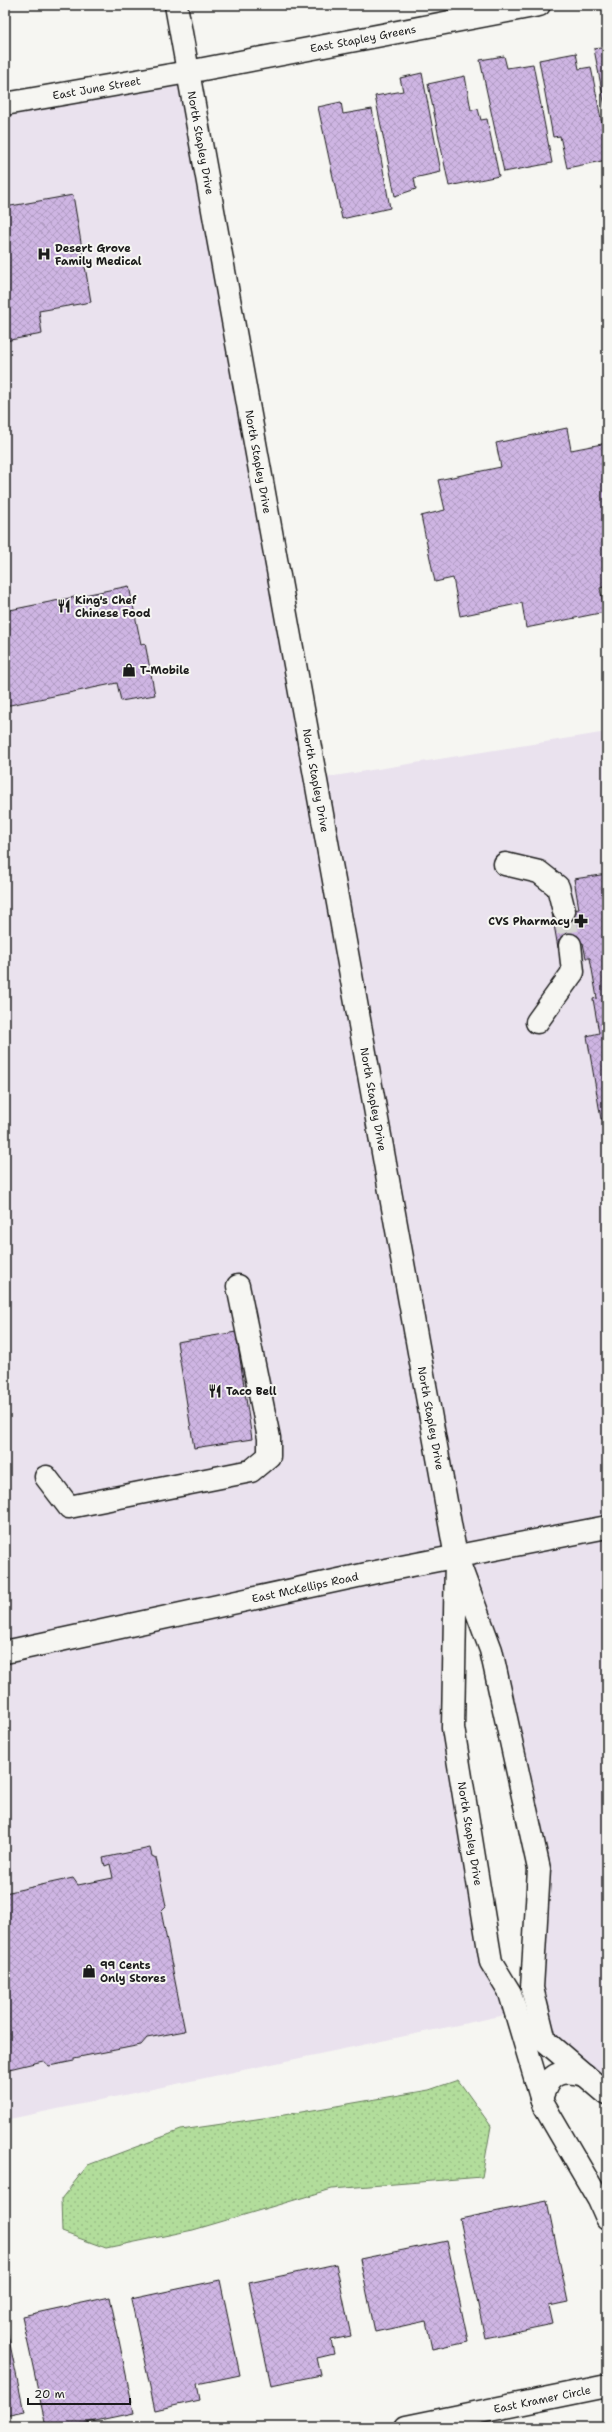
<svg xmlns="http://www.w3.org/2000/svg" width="612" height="2432" font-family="'Shantell Sans',sans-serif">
	<defs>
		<pattern id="park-dots" width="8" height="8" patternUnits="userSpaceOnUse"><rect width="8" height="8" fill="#b2dd9b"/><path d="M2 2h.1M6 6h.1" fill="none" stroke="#98bd85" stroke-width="1.8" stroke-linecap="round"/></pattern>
		<pattern id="building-cross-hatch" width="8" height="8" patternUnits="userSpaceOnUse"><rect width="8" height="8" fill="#ceb5e3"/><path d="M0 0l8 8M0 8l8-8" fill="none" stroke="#b09bc2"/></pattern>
	</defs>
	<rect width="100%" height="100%" fill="#f6f6f2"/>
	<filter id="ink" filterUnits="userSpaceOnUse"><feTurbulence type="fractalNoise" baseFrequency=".025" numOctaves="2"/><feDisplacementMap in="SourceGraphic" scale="8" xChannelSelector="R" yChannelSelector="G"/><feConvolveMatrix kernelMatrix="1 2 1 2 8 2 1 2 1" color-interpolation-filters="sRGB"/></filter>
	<g filter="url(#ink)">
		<path fill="#eae2ee" d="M188 72 316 779 607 732V2094L545 2041 532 1988 539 1868 457 1558 453 1728 491 1962 515 2013 5 2120V104Z"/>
		<path fill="url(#park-dots)" stroke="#677c5c" d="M458 2080 491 2126 482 2177 332 2189 193 2230 106 2248 62 2232 61 2199 88 2165 181 2130 284 2115 429 2090Z"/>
		<path fill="url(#building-cross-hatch)" stroke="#1c1c1c" d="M607 47V117L594 49Z
			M576 53 579 69 591 67 607 150V160L567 168 560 136 553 137 539 60Z
			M504 56 507 68 533 64 552 163 504 172 480 60Z
			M422 73 441 172 414 178 416 189 395 196 375 96 403 91 400 78Z
			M465 76 471 110 478 109 481 120 487 119 499 176 449 186 428 84Z
			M341 102 343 114 372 109 390 208 342 219 318 107Z
			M73 195 91 302 39 311 42 334 5 341V207Z
			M567 428 571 450 607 443V586L600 588 605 612 526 628 522 603 460 616 453 578 435 582 421 516 445 510 438 480 501 467 496 443Z
			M129 586 141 644 145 643 155 695 121 701 117 683 5 706V611Z
			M607 874V1118L601 1119 587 1036 599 1033 593 999 597 998 590 958H586L583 943 558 948 552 913 579 909 574 879Z
			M236 1332 252 1439 194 1448 177 1342Z
			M150 1848 152 1856 156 1858 166 1906 161 1911 185 2031 147 2038 141 2045 74 2058V2061L49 2066 43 2061 5 2070V1893L73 1878 78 1885 113 1878 110 1864 105 1866 103 1858Z
			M547 2201 568 2302 549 2306 553 2324 485 2338 460 2219Z
			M447 2241 468 2341 432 2349 426 2321 375 2332 360 2259Z
			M336 2264 351 2336 331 2340 334 2354 317 2358 321 2375 271 2385 249 2283Z
			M220 2280 240 2375 197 2384 200 2400 155 2410 131 2299Z
			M110 2297 134 2413 67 2427H46L22 2316Z
			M6 2325 24 2412 5 2416V2326Z"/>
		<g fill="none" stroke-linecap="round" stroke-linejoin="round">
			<path stroke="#d5d5d2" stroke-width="22" stroke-dasharray="22 11" stroke-linecap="butt" d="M564 911 570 945"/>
			<g stroke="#1c1c1c" stroke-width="25">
				<g id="minor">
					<path id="s1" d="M5 104 188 72 539 5"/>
					<path d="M505 864 539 872 558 887 564 911"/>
					<path d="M537 1022 573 972 570 945"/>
					<path d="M46 1477 69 1507 251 1471 269 1456V1438L238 1286"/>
					<path id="s2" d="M456 1557 453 1728 491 1962 510 1993 543 2104 599 2200 607 2218"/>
					<path d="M461 1569 491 1650 539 1869 532 1988 545 2041 607 2094"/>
					<path d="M541 2099C549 2073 559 2069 585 2075"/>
					<path id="s3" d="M406 2427 607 2386"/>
				</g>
			</g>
			<g stroke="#1c1c1c" stroke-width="25">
				<g id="major">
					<path id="s4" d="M176 5 456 1557"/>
					<path id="s5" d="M5 1652 376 1572 607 1527"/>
				</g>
			</g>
			<use href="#minor" stroke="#f6f6f2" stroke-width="22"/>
			<use href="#major" stroke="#f6f6f2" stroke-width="22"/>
		</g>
	</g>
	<defs>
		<g id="hospital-bare" transform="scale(1.08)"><path d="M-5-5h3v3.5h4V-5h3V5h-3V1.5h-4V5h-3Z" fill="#1c1c1c" stroke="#f6f6f2" stroke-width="2.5" paint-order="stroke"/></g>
		<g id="restaurant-bare" transform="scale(1.08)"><path d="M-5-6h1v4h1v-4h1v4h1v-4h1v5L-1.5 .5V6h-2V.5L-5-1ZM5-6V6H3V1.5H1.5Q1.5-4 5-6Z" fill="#1c1c1c" stroke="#f6f6f2" stroke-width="2.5" paint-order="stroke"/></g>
		<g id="shop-bare" transform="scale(1.08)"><path d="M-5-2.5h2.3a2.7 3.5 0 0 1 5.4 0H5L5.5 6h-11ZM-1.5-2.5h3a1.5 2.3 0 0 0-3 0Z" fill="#1c1c1c" stroke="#f6f6f2" stroke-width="2.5" paint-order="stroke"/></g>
		<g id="pharmacy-bare" transform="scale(1.08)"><path d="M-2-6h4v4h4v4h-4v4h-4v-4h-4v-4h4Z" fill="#1c1c1c" stroke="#f6f6f2" stroke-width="2.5" paint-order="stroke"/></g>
	</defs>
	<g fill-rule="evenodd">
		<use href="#hospital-bare" x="44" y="254"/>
		<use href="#restaurant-bare" x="64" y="606"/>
		<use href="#shop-bare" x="129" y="670"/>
		<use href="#pharmacy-bare" x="581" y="921"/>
		<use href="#restaurant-bare" x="215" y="1391"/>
		<use href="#shop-bare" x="89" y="1971"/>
	</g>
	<g text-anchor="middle" stroke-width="4" stroke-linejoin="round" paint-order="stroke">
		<g font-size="11" fill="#1c1c1c" stroke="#f6f6f2">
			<text dy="4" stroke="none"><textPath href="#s1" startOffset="364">East Stapley Greens</textPath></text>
			<text dy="4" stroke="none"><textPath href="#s1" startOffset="93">East June Street</textPath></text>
			<text dy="4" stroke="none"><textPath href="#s4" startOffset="140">North Stapley Drive</textPath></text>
			<text dy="4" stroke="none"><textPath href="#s4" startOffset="464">North Stapley Drive</textPath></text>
			<text dy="4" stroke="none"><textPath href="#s4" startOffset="788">North Stapley Drive</textPath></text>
			<text dy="4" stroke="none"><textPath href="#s4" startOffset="1112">North Stapley Drive</textPath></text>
			<text dy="4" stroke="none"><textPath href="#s4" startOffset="1436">North Stapley Drive</textPath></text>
			<text dy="4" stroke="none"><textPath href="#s5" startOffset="307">East McKellips Road</textPath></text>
			<text dy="4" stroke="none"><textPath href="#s2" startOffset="278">North Stapley Drive</textPath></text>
			<text dy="4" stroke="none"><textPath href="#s3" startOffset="139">East Kramer Circle</textPath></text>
		</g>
		<g font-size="11" font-weight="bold" fill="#1c1c1c" stroke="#f6f6f2" text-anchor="start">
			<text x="55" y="252">Desert Grove<tspan x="55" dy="13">Family Medical</tspan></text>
			<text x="75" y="604">King's Chef<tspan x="75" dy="13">Chinese Food</tspan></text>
			<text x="140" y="674">T-Mobile</text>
			<text x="570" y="925" text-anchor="end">CVS Pharmacy</text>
			<text x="226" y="1395">Taco Bell</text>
			<text x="100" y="1969">99 Cents<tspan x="100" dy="13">Only Stores</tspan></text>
		</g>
	</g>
	<rect width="612" height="2432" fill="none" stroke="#f6f6f2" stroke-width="20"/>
	<rect x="10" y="10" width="592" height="2412" fill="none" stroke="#1c1c1c" stroke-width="1.5" filter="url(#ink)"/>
	<path d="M28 2398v6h102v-6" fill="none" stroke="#1c1c1c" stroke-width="2"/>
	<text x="34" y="2398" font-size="12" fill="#1c1c1c" stroke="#f6f6f2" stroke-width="3" paint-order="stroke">20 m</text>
</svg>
